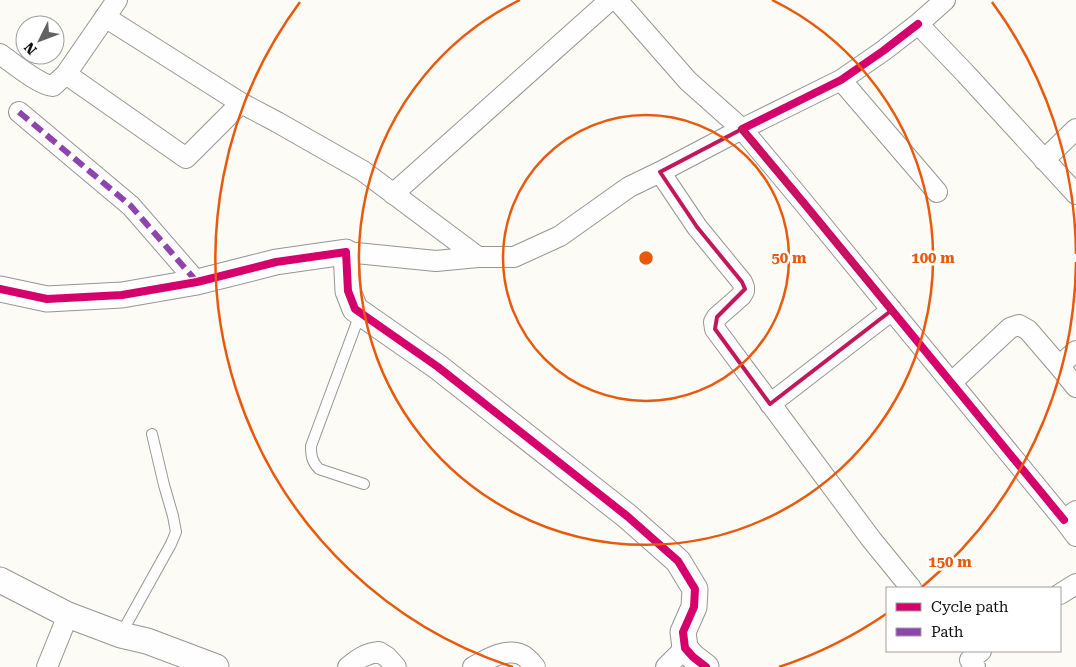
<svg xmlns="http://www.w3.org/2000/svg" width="1076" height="667" font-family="'Roboto Serif',serif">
	<rect width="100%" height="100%" fill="#fcfbf5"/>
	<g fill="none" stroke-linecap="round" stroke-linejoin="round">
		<g stroke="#969593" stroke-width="12">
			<path id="service" d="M360 314 311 446C311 456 312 462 319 469L364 484
				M121 634 171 544 176 532 173 516 164 485 152 434"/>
		</g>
		<g stroke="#969593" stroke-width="22">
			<path id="minor" d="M945 0 918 24 965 73 1076 194
				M105 17 241 103 277 122 363 171 478 257
				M918 24 883 51 841 80 742 129 803 202 1064 520
				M0 54C13 63 39 85 53 86L66 74 117 0
				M66 74 186 158 241 103
				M841 80 937 192
				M19 112 131 206 197 282
				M1044 160 1076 129
				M660 172 697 227 742 282 744 287V291L741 296 717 317 714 322 715 329 871 539 911 588
				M393 194 610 0
				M346 252 436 261 478 257H514L560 236 629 187 660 172 742 129 688 81 617 0
				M1076 351 1059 366 1076 387
				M952 382 1010 328 1019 325 1028 330 1059 366
				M770 404 892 310
				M1076 511 1064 520 1076 536
				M1060 594 1076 584
				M47 667 68 615
				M348 667C358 659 366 653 379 652L387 657 396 667
				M473 667C486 660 505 648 520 654 526 656 531 662 535 667
				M666 667 685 648
				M975 667 970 660 981 651"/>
		</g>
		<g stroke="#969593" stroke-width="27">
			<path id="tertiary" d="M0 289 47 299 122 295 197 282 276 262 346 252 348 291 355 309 438 367 627 516 678 561 695 589 694 607 683 632 685 648 693 657 706 667
				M0 580 68 615 121 635 147 641 216 667"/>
		</g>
		<use href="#service" stroke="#fffefe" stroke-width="10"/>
		<use href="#minor" stroke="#fffefe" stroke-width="20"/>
		<use href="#tertiary" stroke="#fffefe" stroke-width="25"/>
		<path stroke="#8e44ad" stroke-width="6" stroke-dasharray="12 6" stroke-linecap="butt" d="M19 112 131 206 197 282"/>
		<g stroke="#fff" stroke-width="11">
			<path id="cycleway" d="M918 24 883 51 841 80 742 129 803 202 1064 520
				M0 289 47 299 122 295 197 282 276 262 346 252 348 291 355 309 438 367 627 516 678 561 695 589 694 607 683 632 685 648 693 657 706 667"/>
		</g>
		<use href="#cycleway" stroke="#d6006c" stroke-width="8"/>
	</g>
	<path fill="none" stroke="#c2185b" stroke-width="4" stroke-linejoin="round" d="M742 129 892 310 770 404 715 329 717 317 745 289 742 282 697 227 660 172Z"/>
	<g fill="none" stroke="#e8590c" stroke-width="2.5">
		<circle cx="646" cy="258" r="143"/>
		<path d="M772 0A287 287 0 1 1 520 0"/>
		<path d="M1076 262A430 430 0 0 1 922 587M886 614A430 430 0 0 1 779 667M513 667A430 430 0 0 1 300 2M992 2A430 430 0 0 1 1076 254"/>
	</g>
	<circle cx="646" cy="258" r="8" fill="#e8590c" stroke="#fff" stroke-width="2.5"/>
	<g font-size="15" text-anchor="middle" font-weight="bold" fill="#e8590c" stroke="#fff" stroke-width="5" stroke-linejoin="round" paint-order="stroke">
		<text x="789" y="263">50 m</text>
		<text x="933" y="263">100 m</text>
		<text x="950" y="567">150 m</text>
	</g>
	<rect x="886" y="587" width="175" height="65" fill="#ffffff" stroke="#9f9f9f"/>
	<rect x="896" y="603" width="25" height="8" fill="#d6006c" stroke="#9f9f9f"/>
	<text x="931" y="612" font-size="15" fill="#0f0f0f">Cycle path</text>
	<rect x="896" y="628" width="25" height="8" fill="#8e44ad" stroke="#9f9f9f"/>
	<text x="931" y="637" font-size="15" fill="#0f0f0f">Path</text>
	<g transform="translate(40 40) rotate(228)"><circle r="24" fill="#ffffff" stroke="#9f9f9f"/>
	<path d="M0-4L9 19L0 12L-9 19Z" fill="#626260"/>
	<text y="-8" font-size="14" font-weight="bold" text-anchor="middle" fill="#0f0f0f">N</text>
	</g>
</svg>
